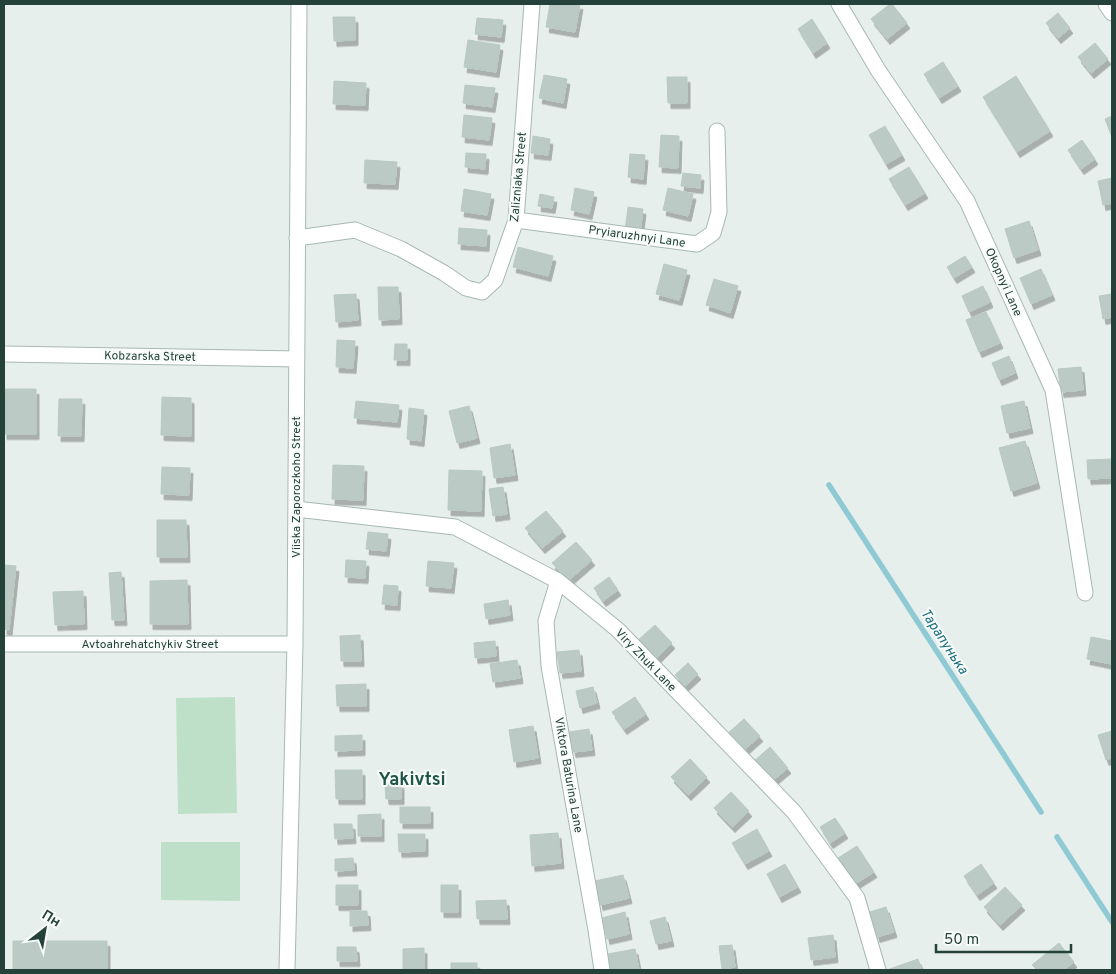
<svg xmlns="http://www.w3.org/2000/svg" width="1116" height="974" font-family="Overpass,sans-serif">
	<defs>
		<filter id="shadow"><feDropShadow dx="3" dy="5.5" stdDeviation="0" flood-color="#0004"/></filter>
	</defs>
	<rect width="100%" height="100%" fill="#e6efeb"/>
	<path fill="#bfe0c8" d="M235 697 237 813 178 814 176 698Z
		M161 842H240V901L161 900Z"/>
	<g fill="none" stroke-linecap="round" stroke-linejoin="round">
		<path stroke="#8ec9d4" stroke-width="5.5" d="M829 485 1041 812
			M1057 837 1112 922"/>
	</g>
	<path fill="#bbcac4" stroke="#b8c9c2" filter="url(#shadow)" d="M550 4H580L575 32 546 27Z
		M890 4H892L907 23 887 39 871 19Z
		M1058 13 1070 28 1058 38 1046 23Z
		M333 17H355V40L334 41Z
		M477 18 503 20 501 37 475 34Z
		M812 19 827 43 813 53 798 29Z
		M468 40 500 45 496 72 464 67Z
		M1095 43 1108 59 1091 73 1078 57Z
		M943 62 958 86 939 98 924 74Z
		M544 75 567 79 563 103 539 98Z
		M1016 76 1050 131 1017 152 983 97Z
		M667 77H687V103H668Z
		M334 81 366 83 365 105 333 104Z
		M465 85 495 88 492 107 463 103Z
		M464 115 492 118 489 140 462 137Z
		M1112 116V137L1105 119Z
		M885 126 902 155 886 164 869 135Z
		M661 135 679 136 678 168 659 167Z
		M533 136 550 139 548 155 531 153Z
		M1082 140 1095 159 1081 169 1068 150Z
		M466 153 486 154 485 169 465 167Z
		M630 154 645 155 643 179 628 177Z
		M365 160 397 162 395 184 364 183Z
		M909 167 925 193 905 205 889 179Z
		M683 173 701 175 700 188 681 186Z
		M1112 178V203L1103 205 1098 181Z
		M575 188 594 192 589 214 571 210Z
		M668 188 693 194 688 216 663 210Z
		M464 189 491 194 487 215 461 211Z
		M540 194 554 197 552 208 538 206Z
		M628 207 643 209 640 233 625 231Z
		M1029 221 1038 250 1014 258 1005 229Z
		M459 228 487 230 486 246 458 244Z
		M518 247 553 256 548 276 513 267Z
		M965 256 972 267 954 278 947 267Z
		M664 264 687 270 679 300 656 294Z
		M1041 269 1052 295 1031 304 1020 278Z
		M714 279 738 286 730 313 706 305Z
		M983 286 990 302 969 312 962 296Z
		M378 287H398L399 319 379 320Z
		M356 294 358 320 336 322 334 295Z
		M1112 294V317L1103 319 1099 296Z
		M986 312 1000 343 979 352 966 320Z
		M337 340 355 341 353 368 336 367Z
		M395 344H407V360H394Z
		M1009 356 1015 373 999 380 992 363Z
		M1081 367 1083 390 1061 392 1058 369Z
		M4 389H36V434H4Z
		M162 397 191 398V436L161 435Z
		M59 399H82L81 436H58Z
		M356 401 399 405 397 422 354 418Z
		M1024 401 1030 428 1007 433 1001 406Z
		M469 406 477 438 457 443 449 411Z
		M409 408 424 410 421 441 407 439Z
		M1025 441 1037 483 1011 491 999 448Z
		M510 444 515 475 494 478 490 448Z
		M1112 459V478L1088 479 1087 460Z
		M333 465 364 466 363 500 332 499Z
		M162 467 190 468 189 495 161 494Z
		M449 470 482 471 481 511 448 510Z
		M503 487 507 514 493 516 489 489Z
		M546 511 563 531 542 548 525 528Z
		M157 520H186L187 557H157Z
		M368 532 388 534 386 551 366 549Z
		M576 542 592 560 568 581 552 563Z
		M346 560 366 561 365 578 345 577Z
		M428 561 454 563 451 588 426 586Z
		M4 565 16 566 9 630 4 629Z
		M121 572 124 620H112L109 573Z
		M609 577 618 590 603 601 594 588Z
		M187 580 188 624H150V581Z
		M384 585 398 586 397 605 382 604Z
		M83 591 84 624 55 625 53 592Z
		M508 600 510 615 486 619 484 604Z
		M655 625 672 643 654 661 636 642Z
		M360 635 361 661H341L340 636Z
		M1091 637 1112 641 1111 664 1087 659Z
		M495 641 496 656 475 658 474 643Z
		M579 650 581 671 560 673 557 652Z
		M517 660 520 678 493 682 490 664Z
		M688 663 698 674 685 686 675 675Z
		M366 684V706H337L336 685Z
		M593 687 597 703 580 708 576 691Z
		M635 697 646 714 624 729 612 712Z
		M744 719 760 736 743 751 727 734Z
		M533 726 538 758 514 762 509 730Z
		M589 729 592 750 573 752 569 732Z
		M1112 731V758L1106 760 1098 735Z
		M362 735V750L335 751V736Z
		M770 747 788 768 771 782 753 762Z
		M690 759 707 777 688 795 671 777Z
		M335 770H362V799H336Z
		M401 783V799H386L385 784Z
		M731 792 749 811 732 827 714 808Z
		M400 807H430V823H400Z
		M381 814V836H358V815Z
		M835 818 845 833 830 843 820 827Z
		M334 824H352L353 838 335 839Z
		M757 829 769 851 745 864 732 843Z
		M558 833 561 863 532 866 530 835Z
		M398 834H425V851L399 852Z
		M857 846 874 872 855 884 838 858Z
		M353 858 354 870 335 871V859Z
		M785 864 798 887 779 897 767 874Z
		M981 864 994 883 977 895 964 876Z
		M623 875 629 898 600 905 595 881Z
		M336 885H358V905H336Z
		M441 885H458V912H441Z
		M1005 887 1022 905 1000 925 984 907Z
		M506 900 507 919H477L476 901Z
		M886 907 894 932 877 937 870 912Z
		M350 911H367L368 925 350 926Z
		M625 912 629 934 607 939 602 918Z
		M665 917 671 941 656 944 650 921Z
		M833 935 835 957 811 960 808 938Z
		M13 941H107V970H13Z
		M1059 943 1074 962 1064 970H1037L1032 965Z
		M732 945 735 967 722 969 719 946Z
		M337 947H356L357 961H337Z
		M424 948V970H403V949Z
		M635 949 639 970H611L608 954Z
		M918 959 922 970H887Z
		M451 963H477V970H451Z"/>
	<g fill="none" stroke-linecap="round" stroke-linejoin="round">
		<g stroke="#a8b8b2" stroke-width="17">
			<path id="minor" d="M839 4 878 70 967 201 1053 390 1085 593
				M1106 4 1112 13
				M516 220 697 244 713 233 719 212 717 131
				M297 238 355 230 401 249 444 273 466 288 482 292 495 280 516 220 532 4
				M4 354 297 359
				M296 509 455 527 558 581 618 630 794 812 857 898 878 970
				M558 581 546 621 549 666 596 930 602 970
				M4 644H295
				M287 970 295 644 299 4"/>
		</g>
		<use href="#minor" stroke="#fff" stroke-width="15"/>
	</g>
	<g text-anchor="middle" stroke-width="4" stroke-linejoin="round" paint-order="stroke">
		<g font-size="12" fill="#24423a" stroke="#f7fbf9">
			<text transform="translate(518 177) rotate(-85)" y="4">Zalizniaka Street</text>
			<text transform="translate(637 236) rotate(8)" y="4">Pryiaruzhnyi Lane</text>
			<text transform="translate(1004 282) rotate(66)" y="4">Okopnyi Lane</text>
			<text transform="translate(150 356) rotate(1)" y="4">Kobzarska Street</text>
			<text transform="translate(296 487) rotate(-90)" y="4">Viiska Zaporozkoho Street</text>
			<text x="150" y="648">Avtoahrehatchykiv Street</text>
			<text transform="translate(646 660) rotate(46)" y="4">Viry Zhuk Lane</text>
			<text transform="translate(569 775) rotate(80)" y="4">Viktora Baturina Lane</text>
		</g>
		<g font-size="14" font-style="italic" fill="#1c6f80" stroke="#f7fbf9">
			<text transform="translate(945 641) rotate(57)" y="5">Тарапунька</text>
		</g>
		<g font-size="18" font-weight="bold" fill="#1f5548" stroke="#f7fbf9">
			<text x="412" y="785">Yakivtsi</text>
		</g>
	</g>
	<rect width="1116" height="974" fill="none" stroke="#24423a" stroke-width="10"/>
	<g transform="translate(45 929) rotate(31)" stroke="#f7fbf9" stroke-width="4" paint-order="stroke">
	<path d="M0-4L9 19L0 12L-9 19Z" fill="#24423a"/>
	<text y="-8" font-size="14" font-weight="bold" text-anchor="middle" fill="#24423a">Пн</text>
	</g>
	<path d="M936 944v8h135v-8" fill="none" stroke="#24423a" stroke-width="2.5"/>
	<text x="944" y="944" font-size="15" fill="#24423a" stroke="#f7fbf9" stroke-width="4" paint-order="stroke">50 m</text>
</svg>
